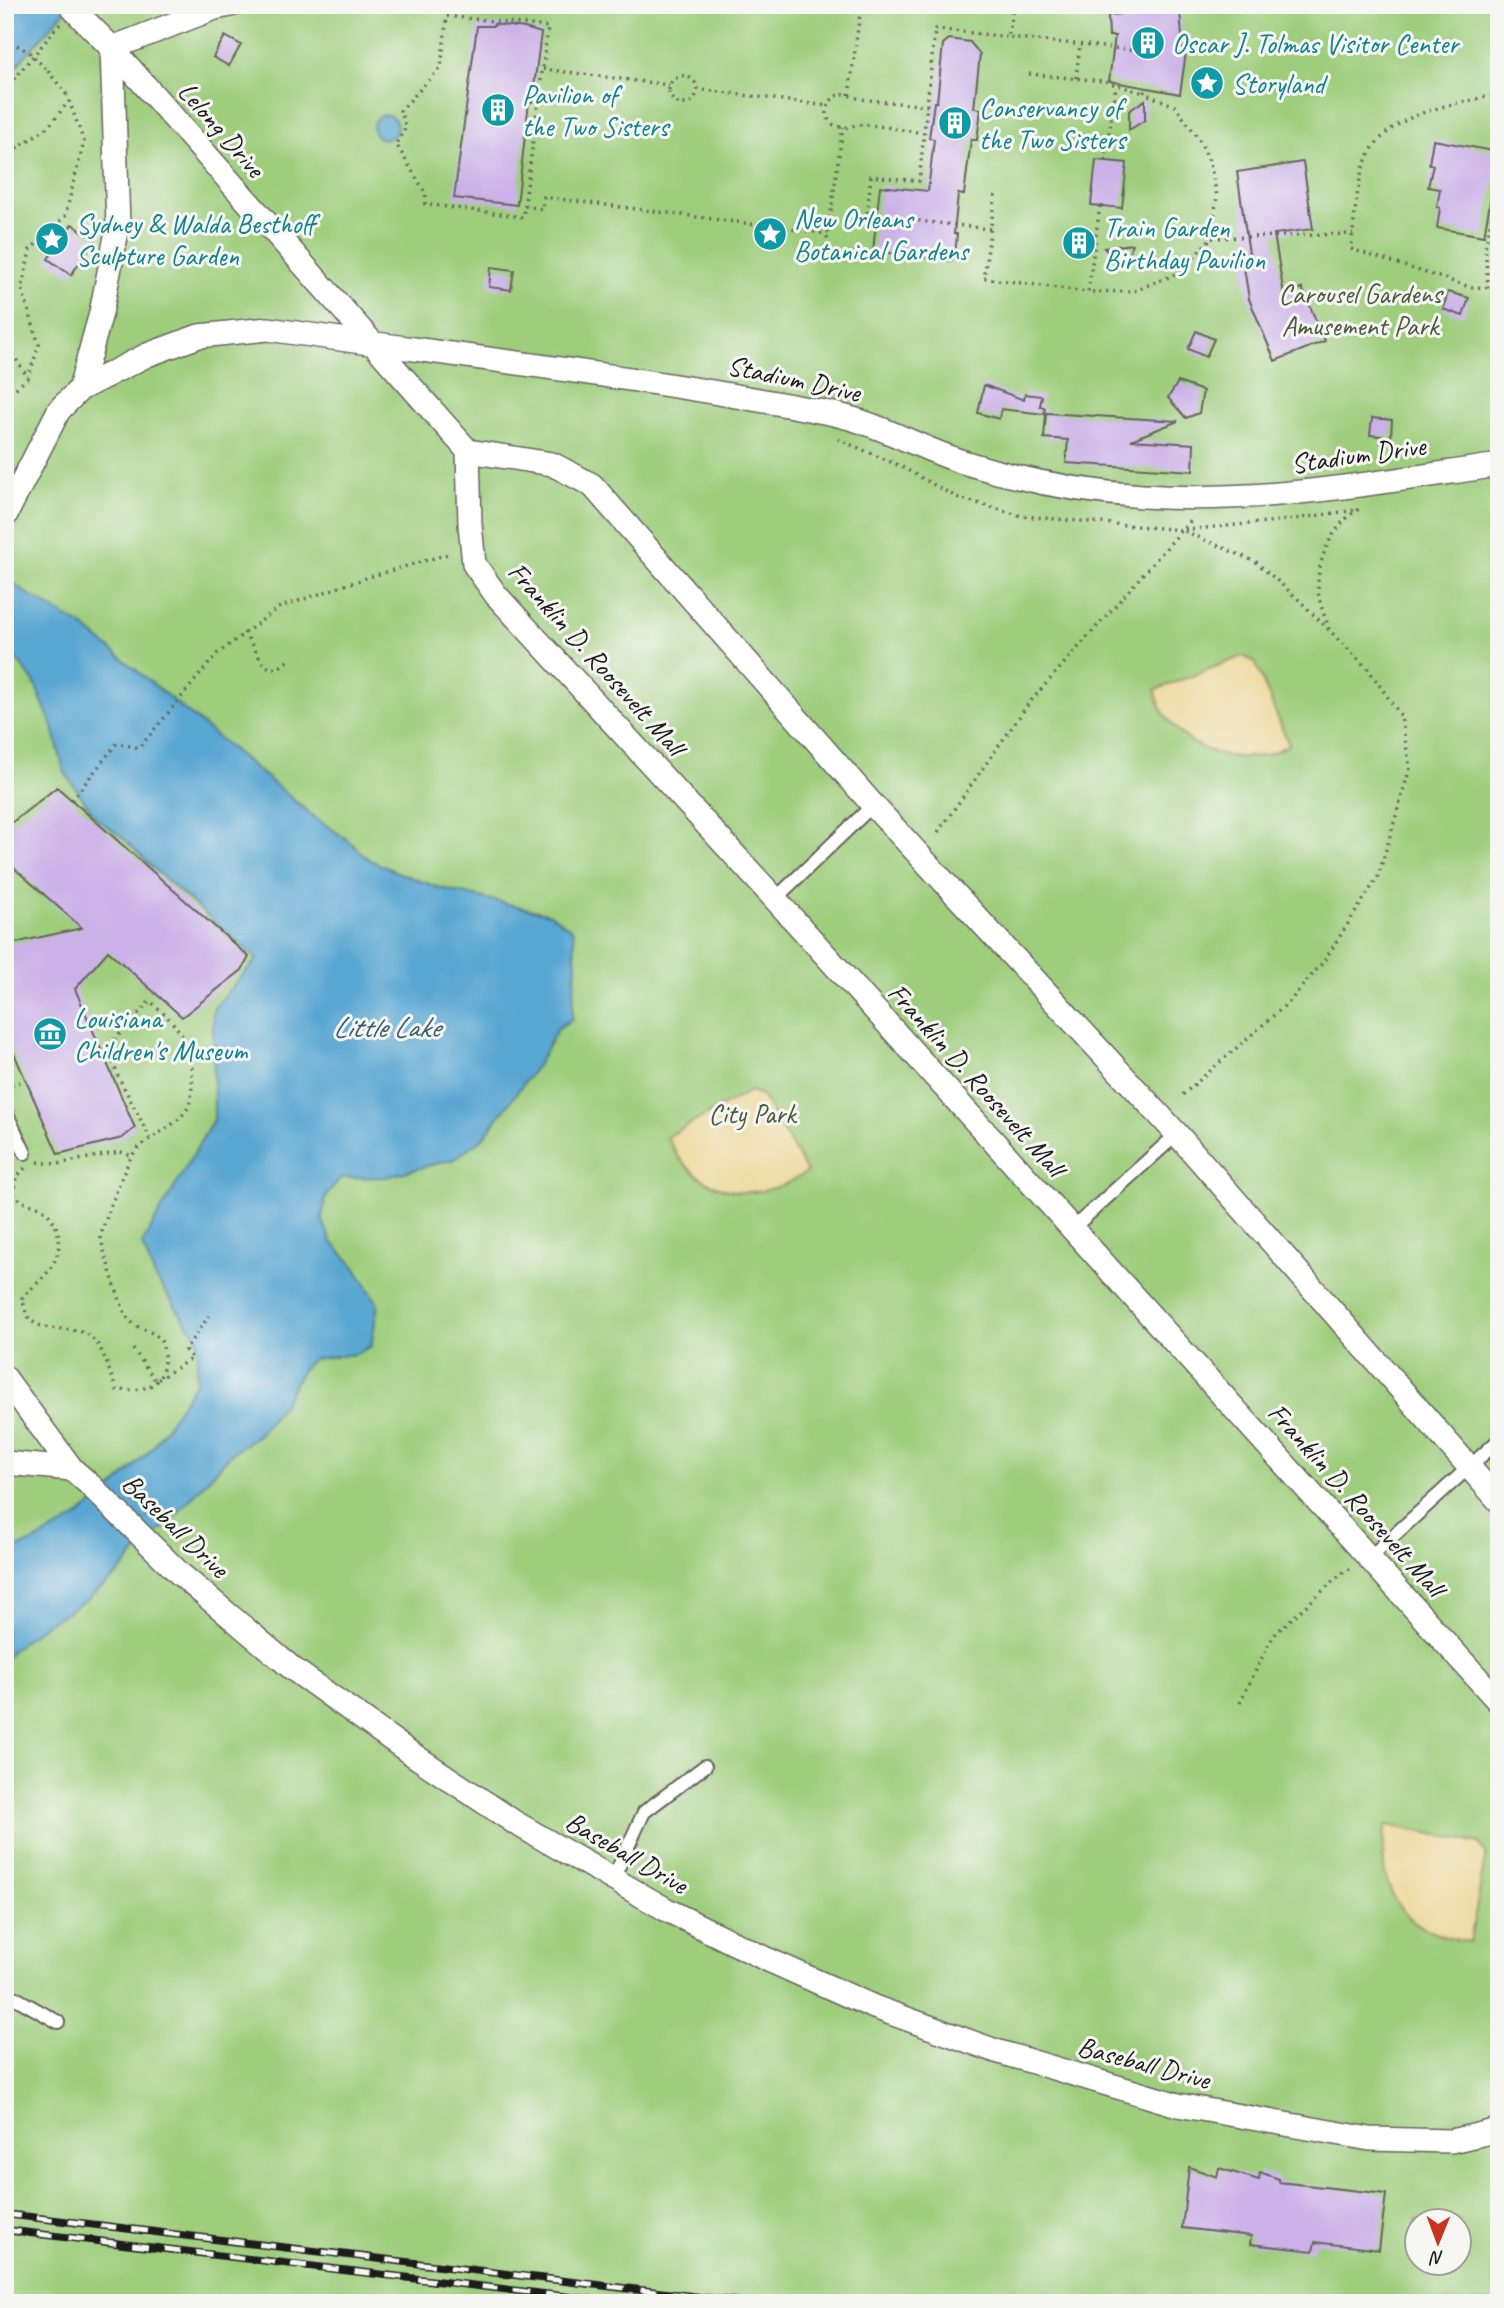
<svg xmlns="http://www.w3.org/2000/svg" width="1504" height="2308" font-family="Caveat,sans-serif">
	<rect width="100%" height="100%" fill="#f6f6f2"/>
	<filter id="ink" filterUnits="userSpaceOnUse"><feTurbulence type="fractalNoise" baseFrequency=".0143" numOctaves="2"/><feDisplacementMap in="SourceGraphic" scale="14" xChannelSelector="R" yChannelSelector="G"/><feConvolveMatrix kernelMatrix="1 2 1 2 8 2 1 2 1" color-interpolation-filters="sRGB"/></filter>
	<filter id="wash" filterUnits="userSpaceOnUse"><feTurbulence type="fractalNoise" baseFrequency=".00686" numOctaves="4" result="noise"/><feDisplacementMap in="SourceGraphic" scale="28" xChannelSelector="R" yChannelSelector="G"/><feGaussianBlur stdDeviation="1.57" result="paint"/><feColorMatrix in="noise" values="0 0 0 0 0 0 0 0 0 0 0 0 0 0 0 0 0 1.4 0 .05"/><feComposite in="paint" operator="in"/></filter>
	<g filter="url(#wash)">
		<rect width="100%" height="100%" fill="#efebd8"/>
		<path fill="#9ecd7b" stroke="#5d744c" stroke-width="2" fill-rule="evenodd" d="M5 5H1499V2303H5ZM1416 2220H1458V2262H1416Z"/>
		<path fill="#eeda9e" stroke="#857b5d" stroke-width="2" d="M1243 656 1255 662 1289 745C1281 748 1272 754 1264 755 1226 763 1187 748 1165 715 1160 708 1158 698 1155 690Z
			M750 1091 762 1095 807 1172C764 1200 717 1201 681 1160 675 1154 671 1144 667 1137Z
			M1386 1825 1479 1843 1486 1854 1470 1942C1403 1934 1374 1890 1386 1825Z"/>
		<path fill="#58a6d2" stroke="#3a6177" stroke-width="2" d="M8 5H70L5 79V6Z
			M373 127a12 12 0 1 1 24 0a12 12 0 1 1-24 0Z
			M5 576 26 593 84 627 313 816 349 841 368 859 399 873 437 887 550 914 573 930 576 965 572 1019 558 1028 538 1064 483 1138 454 1159 386 1177 340 1178 326 1197 322 1218 331 1241 355 1267 378 1304 371 1346 356 1354 313 1359 302 1370 282 1406 258 1435 231 1454 168 1524 147 1541 117 1575 88 1599 43 1626 12 1650 5 1660V1552L33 1542 76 1518 115 1486 152 1448 196 1382 198 1339 155 1277 142 1244 214 1118 213 1009 257 959 156 871 122 837 96 818 64 771 53 727 34 682 5 644Z"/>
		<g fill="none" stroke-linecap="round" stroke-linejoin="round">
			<path stroke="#58a6d2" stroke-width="6" d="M5 450H8"/>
		</g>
		<g id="blocks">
			<path fill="#cbb1e8" d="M1120 5H1168V11L1180 10 1183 52H1186L1180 94 1109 81 1115 36H1109L1108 15 1120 14Z
				M494 24 525 28 541 33 532 102H529L517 205 454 198 477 26H494Z
				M225 36 241 45 229 66 213 57Z
				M949 39 970 42 980 54 974 108 981 109 977 140H971L964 195 958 194 954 234H957L955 256 952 261 873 251 880 186 928 191 934 139 929 138 934 102H937L943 44Z
				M1145 100V120L1129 130V111Z
				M1433 140 1499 152 1484 236 1437 228 1440 208 1437 207 1440 189 1428 187 1433 165 1429 164Z
				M1096 160 1127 163 1122 208 1091 205Z
				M1303 162 1313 229 1274 234 1284 295 1302 288 1325 341 1275 361 1249 299 1242 255 1249 254 1237 172Z
				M72 224 95 240 71 275 48 259Z
				M1132 244 1127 261 1118 263 1104 248Z
				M491 267 514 270 511 290 489 287Z
				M1448 292 1469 298 1463 316 1443 309Z
				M1196 331 1214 339 1206 357 1188 349Z
				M1178 382 1203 391 1199 413 1186 418 1168 398Z
				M984 385 1024 400 1025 394 1042 396 1040 406 1045 408 1044 414 1001 409 999 419 978 413Z
				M1046 413 1178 421 1131 440 1194 444 1193 471 1066 463 1068 440 1044 438Z
				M1372 418 1392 420 1391 437 1370 435Z
				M57 787 249 957 242 970 182 1017 108 951 75 989 135 1128 122 1138 58 1154 5 1033V945L82 928 5 860V828Z
				M1189 2167 1217 2177 1219 2168 1259 2180 1260 2172 1279 2179V2182L1386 2194 1379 2250 1315 2242 1313 2251 1250 2244 1251 2236 1182 2228Z"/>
		</g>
	</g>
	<g filter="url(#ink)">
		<use href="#blocks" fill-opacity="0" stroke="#66645e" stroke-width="2"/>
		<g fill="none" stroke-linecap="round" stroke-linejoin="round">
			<g stroke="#66645e" stroke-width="16">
				<path id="service" d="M775 899 873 805
					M5 1110 25 1153
					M1073 1228 1177 1134
					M1370 1557 1499 1440
					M613 1879 644 1812 705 1766
					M5 1992 58 2022"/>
			</g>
			<g stroke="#66645e" stroke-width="26">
				<path id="minor" d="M81 17 112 48 468 451
					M112 48 215 8 231 5
					M80 389 147 355 199 336 268 329C457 356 647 377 834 414 880 424 919 448 963 462 1020 480 1083 492 1143 496 1262 504 1380 482 1499 465
					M5 516 59 410 80 389 101 313 118 226 112 48
					M5 1378 72 1469
					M5 1463 72 1469 89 1484 180 1574 293 1669 409 1752 514 1822 613 1879 667 1910 764 1958 874 2007 996 2051 1178 2105 1370 2139 1451 2141 1499 2130
					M1499 1501 1177 1134 873 805 592 485 552 464 468 451 470 524 474 564 496 595 775 899 1499 1702"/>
			</g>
			<path stroke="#66645e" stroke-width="3.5" stroke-dasharray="2 5" stroke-linecap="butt" d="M1014 5 1008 37 1131 50
				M447 16 548 27 523 217 425 204 426 194 396 144 406 127 400 111 441 67Z
				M543 69 669 85
				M48 71 67 95
				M1029 74 1103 81 1144 93
				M669 90a14 14 0 1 1 28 0a14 14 0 1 1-28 0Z
				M1076 78 1080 44
				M697 89 828 106
				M1499 94C1449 106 1382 111 1363 168 1356 190 1354 225 1351 249L1470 287 1499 288
				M849 95 861 5
				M5 119 8 86 60 24
				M924 133C906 131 871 123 856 125 848 127 842 129 834 125 822 118 827 104 835 96L844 94 860 99 927 106
				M5 156 48 127 69 101
				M1105 161 1116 85
				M995 195 984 278 1088 292
				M525 206 542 209 544 197 828 234
				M1100 206 1088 292 1134 291 1179 273 1211 238 1217 196 1210 163 1199 139 1175 106 1144 93 1145 88
				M990 229 867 215 871 176 919 181 935 29 1008 37
				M1212 238 1353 234
				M824 260 843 127
				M1488 288 1485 247 1499 184
				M5 342 28 378 39 345 22 288 30 250 65 216 84 142 67 95
				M5 397 28 378
				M838 439 900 466 956 497 1022 516 1182 530 1256 562 1299 600 1368 669 1401 716 1410 768 1378 877 1324 961 1289 1002 1179 1098
				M1185 530 1288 520 1355 510
				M1329 629C1326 619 1321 608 1319 597 1313 566 1332 524 1359 509
				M244 632 264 665 272 669 281 666 290 659
				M72 800 117 743 139 748 217 654 278 608 369 577 448 554
				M938 832 1029 703 1192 519
				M5 867 10 864
				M5 1087 26 1080
				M38 1162 57 1164 120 1152 132 1156
				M25 1168 16 1178 14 1193C27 1210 35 1201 45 1211 61 1226 63 1248 52 1266 46 1277 31 1288 22 1298 24 1303 25 1311 27 1315 42 1338 75 1321 93 1339 106 1352 109 1374 117 1390 140 1391 163 1389 164 1361 164 1355 164 1346 161 1341 153 1328 136 1331 127 1317 122 1309 100 1243 101 1236 102 1227 126 1164 132 1156 144 1137 172 1130 185 1112 191 1105 191 1095 192 1087 195 1045 180 1027 150 1001L107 1048 118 1076 150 1138
				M133 1349 156 1381 192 1358 185 1350 209 1316
				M1240 1703 1269 1643 1277 1632 1341 1574 1350 1569"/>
			<use href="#service" stroke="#fff" stroke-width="12"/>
			<use href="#minor" stroke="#fff" stroke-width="23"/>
			<g stroke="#1c1c1c" stroke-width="8">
				<path id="rail" d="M5 2214 749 2303
					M5 2230 621 2303"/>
			</g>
			<use href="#rail" stroke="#f6f6f2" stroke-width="5" stroke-dasharray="16" stroke-linecap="butt"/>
			<g stroke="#66645e" stroke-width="26" stroke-linecap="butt">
				<path id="minor-bridge" d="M70 5 81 17"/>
			</g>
			<path stroke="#66645e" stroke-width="3.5" stroke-dasharray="2 5" stroke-linecap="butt" d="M5 38 30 53 48 71"/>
			<use href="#minor-bridge" stroke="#fff" stroke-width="23"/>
		</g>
	</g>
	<defs>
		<g id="building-disc" transform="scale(1.75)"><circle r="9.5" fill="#0f9aa8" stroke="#f6f6f2"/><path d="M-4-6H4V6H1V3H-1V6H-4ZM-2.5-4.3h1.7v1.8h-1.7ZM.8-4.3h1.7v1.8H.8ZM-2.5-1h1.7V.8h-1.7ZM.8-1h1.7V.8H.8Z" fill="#fff"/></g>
		<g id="sight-disc" transform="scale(1.75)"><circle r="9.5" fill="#0f9aa8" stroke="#f6f6f2"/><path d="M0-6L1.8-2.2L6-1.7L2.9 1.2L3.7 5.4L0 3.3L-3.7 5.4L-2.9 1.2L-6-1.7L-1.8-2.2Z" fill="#fff"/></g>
		<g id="museum-disc" transform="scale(1.75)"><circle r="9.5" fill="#0f9aa8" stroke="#f6f6f2"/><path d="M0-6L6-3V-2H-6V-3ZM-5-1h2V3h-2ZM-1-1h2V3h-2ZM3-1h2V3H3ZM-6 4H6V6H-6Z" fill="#fff"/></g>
	</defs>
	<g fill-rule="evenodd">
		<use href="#building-disc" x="1148" y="43"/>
		<use href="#sight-disc" x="1207" y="83"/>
		<use href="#building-disc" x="498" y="110"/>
		<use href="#building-disc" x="955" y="123"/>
		<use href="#sight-disc" x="770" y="234"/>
		<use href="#sight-disc" x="52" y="239"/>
		<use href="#building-disc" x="1079" y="243"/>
		<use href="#museum-disc" x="50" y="1034"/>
	</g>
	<g text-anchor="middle" stroke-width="6" stroke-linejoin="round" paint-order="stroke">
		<g font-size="28" fill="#0d838f" stroke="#f6f6f2" text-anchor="start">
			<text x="1172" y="53">Oscar J. Tolmas Visitor Center</text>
			<text x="1232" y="93">Storyland</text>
			<text x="522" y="104">Pavilion of<tspan x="522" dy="32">the Two Sisters</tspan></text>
			<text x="979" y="117">Conservancy of<tspan x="979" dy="32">the Two Sisters</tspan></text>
			<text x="794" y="228">New Orleans<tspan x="794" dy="32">Botanical Gardens</tspan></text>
			<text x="76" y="233">Sydney &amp; Walda Besthoff<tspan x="76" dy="32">Sculpture Garden</tspan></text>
			<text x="1104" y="237">Train Garden<tspan x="1104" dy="32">Birthday Pavilion</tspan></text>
			<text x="74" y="1028">Louisiana<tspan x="74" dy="32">Children's Museum</tspan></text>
		</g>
		<g font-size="28" fill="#1c1c1c" stroke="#f6f6f2">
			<text transform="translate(222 129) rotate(49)" y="10">Lelong Drive</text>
			<text transform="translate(794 378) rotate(12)" y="10">Stadium Drive</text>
			<text transform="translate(1358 454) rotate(-8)" y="10">Stadium Drive</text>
			<text transform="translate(597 658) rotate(48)" y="10">Franklin D. Roosevelt Mall</text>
			<text transform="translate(977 1079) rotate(48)" y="10">Franklin D. Roosevelt Mall</text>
			<text transform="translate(1357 1499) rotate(48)" y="10">Franklin D. Roosevelt Mall</text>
			<text transform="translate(176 1525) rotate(44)" y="10">Baseball Drive</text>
			<text transform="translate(627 1852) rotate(30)" y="10">Baseball Drive</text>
			<text transform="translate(1144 2062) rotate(15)" y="10">Baseball Drive</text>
		</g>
		<g font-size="28" fill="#4a5a3d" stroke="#f6f6f2">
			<text x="1360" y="303">Carousel Gardens<tspan x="1360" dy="32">Amusement Park</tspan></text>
			<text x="752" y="1123">City Park</text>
		</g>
		<g font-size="30" font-style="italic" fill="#375a6e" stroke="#f6f6f2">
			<text x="386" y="1037">Little Lake</text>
		</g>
	</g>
	<rect width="1504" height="2308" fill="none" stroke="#f6f6f2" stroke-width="28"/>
	<g transform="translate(1438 2242) rotate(181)"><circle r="33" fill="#f6f6f2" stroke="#9f9f9c" stroke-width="2"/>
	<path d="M0-5L12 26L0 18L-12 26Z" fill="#c8321e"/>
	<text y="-10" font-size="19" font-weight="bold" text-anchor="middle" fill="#1c1c1c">N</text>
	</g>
</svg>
